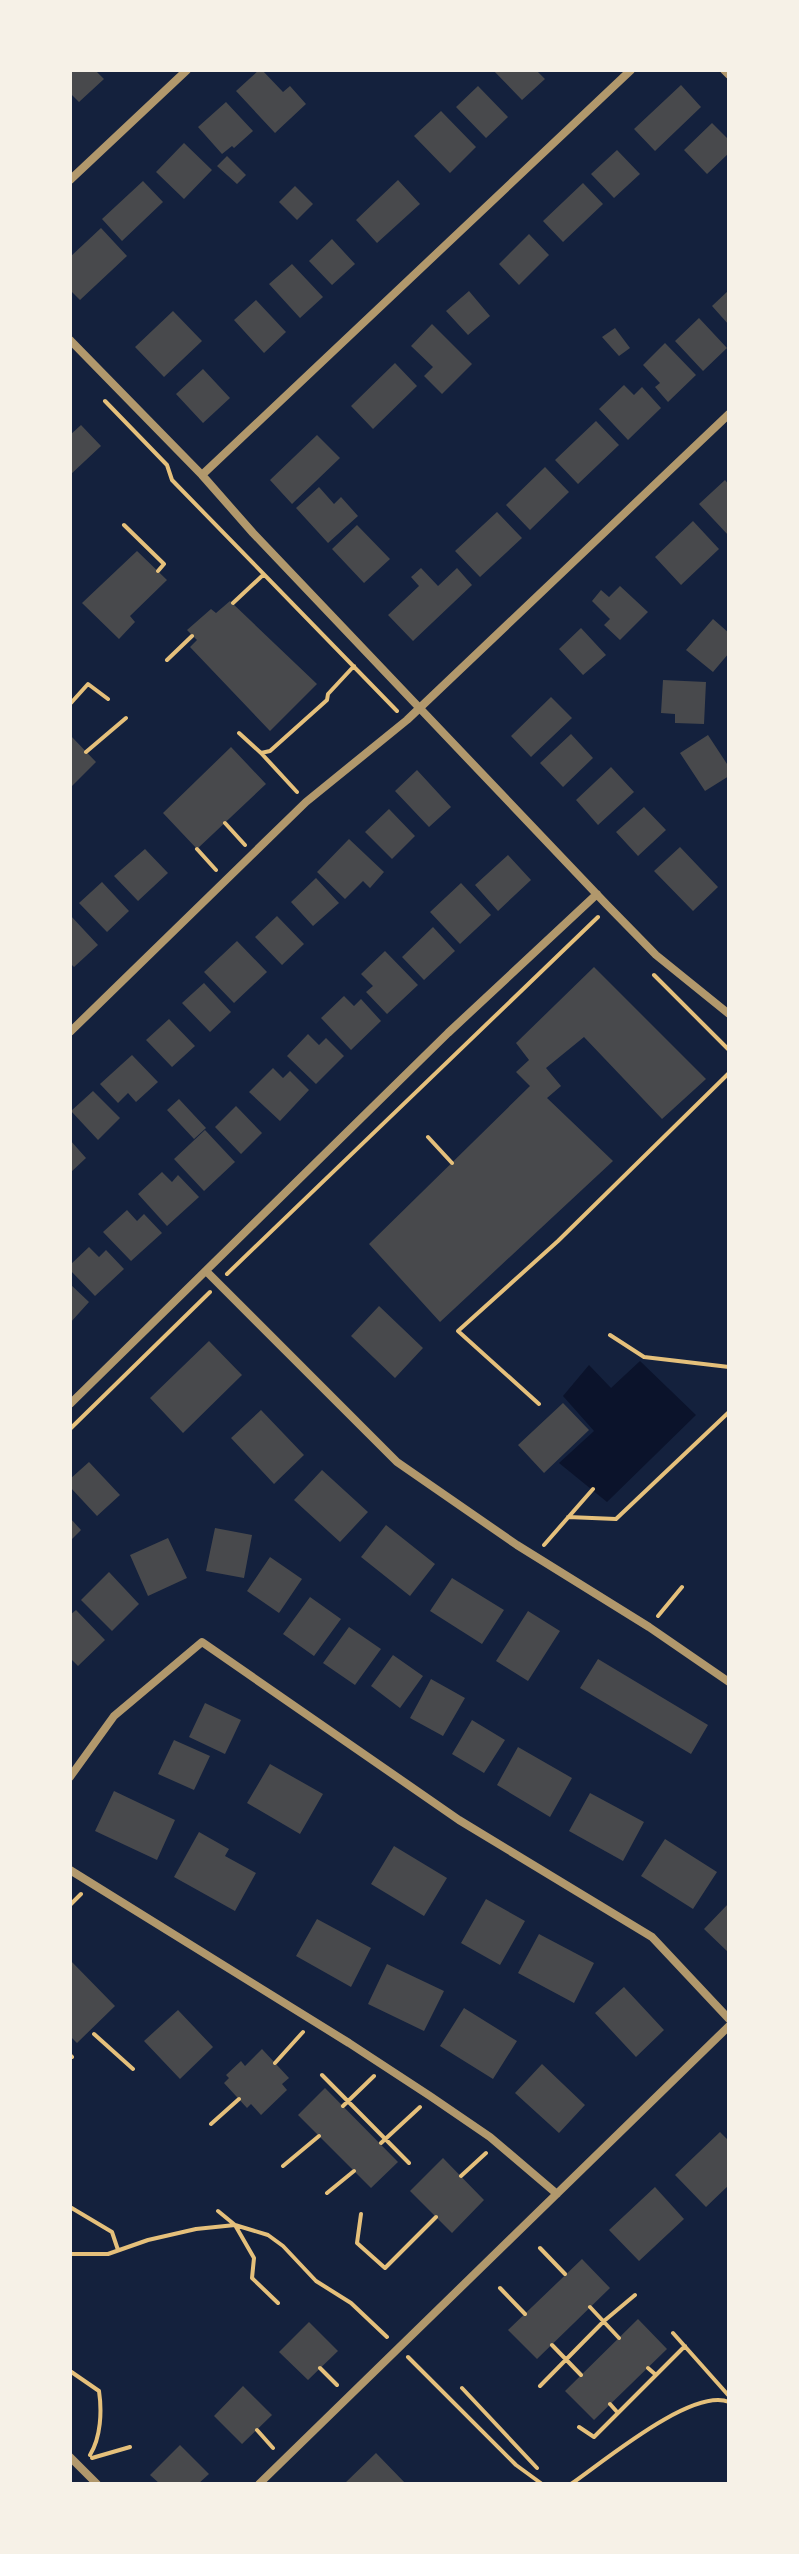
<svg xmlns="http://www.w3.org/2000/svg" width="799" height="2554" font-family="'Alegreya Sans',sans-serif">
	<rect width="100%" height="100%" fill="#14213d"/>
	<path fill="#0b132b" d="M640 1361 696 1415 607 1502 559 1463 594 1431 563 1396 589 1365 611 1388Z"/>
	<path fill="#48494c" d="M70 70H95L104 79 79 102 70 93Z
		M259 70H262L283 92 290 86 306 104 275 133 236 91Z
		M493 70H536L545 79 522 100Z
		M681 85 701 107 655 151 634 129Z
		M478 86 508 117 486 138 456 107Z
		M226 102 253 131 234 148 232 146 222 154 198 127Z
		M441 111 476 147 450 173 414 136Z
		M712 123 729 140V153L707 174 684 150Z
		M184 143 212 170 184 199 156 172Z
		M617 150 640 174 614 198 591 174Z
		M227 156 246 175 237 184 217 166Z
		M398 180 420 204 377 243 356 220Z
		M143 181 163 202 122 241 102 219Z
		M583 183 603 204 563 242 543 221Z
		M295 186 313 204 297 220 279 202Z
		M101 228 127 256 80 300 70 290V257Z
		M529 234 549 255 519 285 499 264Z
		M332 239 355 264 332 285 309 261Z
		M292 264 323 297 300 318 269 284Z
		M729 290V325L712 306Z
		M469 291 490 316 468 335 446 311Z
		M256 300 286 332 264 353 234 320Z
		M173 311 202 341 164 377 135 347Z
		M699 318 727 348 703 371 675 341Z
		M432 324 472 364 442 394 424 376 433 367 411 346Z
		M615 328 630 348 619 356 602 337Z
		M665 343 696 375 668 402 655 387 660 383 643 365Z
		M395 363 417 386 373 429 351 406Z
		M203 369 230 398 203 423 176 394Z
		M624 385 634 395 642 387 661 408 628 440 599 409Z
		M596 421 619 445 578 484 555 460Z
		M81 425 101 446 70 475V435Z
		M317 435 340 458 292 504 270 480Z
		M545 467 569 492 530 530 506 505Z
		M725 480 729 485V536L699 504Z
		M319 487 334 504 341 497 358 516 328 543 296 508Z
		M497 512 522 538 480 577 455 551Z
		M693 521 719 549 681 585 655 557Z
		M357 525 390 559 364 583 332 549Z
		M137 551 167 580 130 616 135 622 119 639 82 603Z
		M421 568 438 586 457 568 472 585 413 641 388 615 419 586 411 577Z
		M620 586 648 612 620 640 604 625 610 619 592 601 601 590 609 597Z
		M230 601 317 684 270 731 190 647 197 640 187 630 211 609 216 613Z
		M713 619 729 633V653L713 672 686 650Z
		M581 628 606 655 583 675 559 649Z
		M663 680 706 682 704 724 675 723V714L661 713Z
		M551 697 572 718 531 757 511 736Z
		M571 734 593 758 563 787 540 763Z
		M70 735 96 762 70 788Z
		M708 735 729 767V776L705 791 680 753Z
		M231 747 266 784 197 849 163 813Z
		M611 767 634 792 598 825 576 800Z
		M417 770 451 807 429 827 395 791Z
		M644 807 666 830 638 856 616 832Z
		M389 809 415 836 392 859 365 832Z
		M349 839 384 872 370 888 363 881 345 899 317 872Z
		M680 847 718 887 693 911 654 871Z
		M145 849 168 873 138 901 114 876Z
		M508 855 531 880 498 911 475 885Z
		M316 878 339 903 313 926 291 902Z
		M102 882 129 911 107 932 79 903Z
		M461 883 491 915 460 944 430 912Z
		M70 915 98 945 74 967 70 963Z
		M277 916 304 944 282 965 255 937Z
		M433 927 455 951 424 980 402 957Z
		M237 941 267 972 234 1003 204 972Z
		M385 951 418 985 387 1014 366 992 373 986 361 974Z
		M594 967 706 1079 662 1119 584 1037 546 1068 561 1086 547 1098 613 1161 440 1322 369 1244 530 1086 516 1072 529 1060 516 1043Z
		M204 983 231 1012 210 1032 182 1003Z
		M344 996 354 1006 361 999 381 1021 351 1050 321 1018Z
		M169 1019 195 1046 172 1067 146 1040Z
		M308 1034 319 1045 326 1038 344 1056 316 1084 287 1056Z
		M132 1055 158 1082 136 1102 128 1093 118 1103 100 1084Z
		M273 1068 283 1078 290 1071 309 1090 280 1121 249 1092Z
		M93 1091 120 1118 98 1140 71 1111Z
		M179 1099 206 1128 194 1139 167 1110Z
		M236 1106 262 1133 241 1154 215 1127Z
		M205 1130 235 1162 204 1191 174 1159Z
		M70 1140 86 1158 70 1173Z
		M162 1172 172 1182 178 1175 199 1197 167 1226 138 1194Z
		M127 1210 137 1221 144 1214 162 1233 131 1261 103 1232Z
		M89 1247 99 1257 106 1250 124 1269 95 1296 70 1270V1265Z
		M70 1284 89 1302 70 1323Z
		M379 1306 423 1348 395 1378 351 1336Z
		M209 1341 242 1375 183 1433 150 1398Z
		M563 1403 589 1430 544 1473 518 1445Z
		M261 1410 304 1455 274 1484 231 1438Z
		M89 1462 120 1495 97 1516 70 1487V1479Z
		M322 1470 368 1512 340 1542 294 1500Z
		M70 1518 81 1530 70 1541Z
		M386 1525 435 1564 410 1596 361 1557Z
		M215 1528 252 1535 244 1578 206 1571Z
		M168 1538 187 1578 148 1596 130 1555Z
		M270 1557 302 1579 279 1613 247 1591Z
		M109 1572 139 1604 112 1631 81 1600Z
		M452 1578 504 1610 482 1644 430 1611Z
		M310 1597 341 1619 314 1656 283 1634Z
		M76 1610 105 1640 78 1666 70 1658V1615Z
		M528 1611 560 1631 528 1681 496 1661Z
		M349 1627 381 1649 355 1685 323 1663Z
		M393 1655 423 1676 400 1708 371 1686Z
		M598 1659 708 1725 691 1754 580 1688Z
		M431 1679 465 1698 443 1736 410 1718Z
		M205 1703 241 1720 225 1754 189 1737Z
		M472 1720 505 1740 484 1773 452 1754Z
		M174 1740 210 1756 194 1790 158 1774Z
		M518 1747 572 1778 550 1817 497 1785Z
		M270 1764 323 1794 300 1834 247 1803Z
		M114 1791 175 1820 157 1860 95 1831Z
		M590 1793 644 1822 623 1861 569 1831Z
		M199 1832 229 1849 225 1856 256 1873 235 1911 174 1877Z
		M665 1839 717 1872 693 1909 641 1876Z
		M394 1846 447 1878 424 1916 371 1884Z
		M486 1899 525 1921 500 1965 461 1943Z
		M729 1903V1953L704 1929Z
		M317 1919 371 1948 351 1987 296 1956Z
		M539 1934 594 1963 574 2003 518 1973Z
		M70 1960 115 2006 77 2043 70 2036Z
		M387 1964 444 1991 424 2031 368 2004Z
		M624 1987 664 2030 636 2057 595 2013Z
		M464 2008 517 2041 493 2079 440 2046Z
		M178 2010 213 2047 180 2079 144 2041Z
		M262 2049 289 2078 282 2084 287 2090 261 2115 251 2104 247 2108 224 2083 229 2078 226 2075 241 2061 245 2066Z
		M542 2064 585 2105 559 2133 515 2093Z
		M325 2088 398 2162 371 2188 298 2115Z
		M720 2132 729 2141V2185L706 2207 675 2175Z
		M443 2158 484 2200 452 2233 410 2191Z
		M655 2187 684 2219 639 2261 609 2230Z
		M582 2259 610 2288 537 2359 508 2330Z
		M638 2319 667 2349 594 2420 565 2391Z
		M309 2322 338 2351 308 2380 279 2352Z
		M243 2386 272 2415 242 2444 214 2416Z
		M180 2445 209 2474 198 2484H160L150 2475Z
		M376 2453 406 2484H344Z"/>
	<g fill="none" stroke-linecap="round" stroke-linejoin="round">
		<path stroke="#e5c07b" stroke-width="4" d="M105 401 167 465 172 480 397 711
			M124 525 164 564 158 571
			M233 603 263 575
			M167 660 192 636
			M70 704 88 684 108 699
			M239 733 261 753 270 751 327 700 328 694 354 666
			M86 752 126 718
			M261 753 297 792
			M225 823 245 845
			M197 849 216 870
			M654 975 729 1050
			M428 1137 452 1163
			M227 1274 598 917
			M610 1335 644 1357 729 1367
			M539 1404 458 1331 558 1241 729 1073
			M70 1429 210 1292
			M568 1517 616 1519 729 1412
			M544 1545 593 1489
			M658 1616 682 1587
			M70 1905 81 1894
			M94 2034 133 2069
			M70 2055 72 2057
			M275 2063 303 2032
			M322 2075 409 2163
			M343 2106 374 2076
			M211 2124 239 2099
			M381 2143 420 2107
			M283 2166 319 2136
			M461 2176 486 2153
			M327 2193 354 2171
			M70 2207 112 2232 118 2250
			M218 2211 235 2225 254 2258 252 2278 278 2303
			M361 2214 357 2243 385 2268 436 2217
			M540 2248 565 2274
			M70 2254H108L148 2240 196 2229 235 2225 268 2235 283 2246 316 2281 351 2303 387 2337
			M500 2288 525 2314
			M590 2307 619 2338
			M673 2333 729 2396
			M552 2345 581 2375
			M408 2357 516 2465 542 2484
			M320 2368 337 2385
			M648 2368 656 2375
			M70 2371 99 2391C102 2411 101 2437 90 2455
			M540 2386 604 2321 635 2295
			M462 2388 537 2468
			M610 2404 618 2413
			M579 2427 594 2437 685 2346
			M257 2430 273 2448
			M92 2458 130 2447
			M571 2484C602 2463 692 2387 729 2402"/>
		<path stroke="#b1986c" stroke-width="8" d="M724 70 729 75
			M70 180 187 70
			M70 340 202 475 253 533 607 905 656 955 729 1014
			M202 475 631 70
			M70 1032 306 802 407 720 729 414
			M207 1272 397 1462 517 1545 649 1627 729 1682
			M70 1404 448 1033 597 894
			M70 1777 114 1716 202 1642 459 1820 652 1937 729 2019
			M70 1870 349 2043 430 2096 490 2137 557 2194
			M70 2457 97 2484
			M259 2484 729 2026"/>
	</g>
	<rect width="799" height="2554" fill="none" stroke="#f6f1e7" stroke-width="144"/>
</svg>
